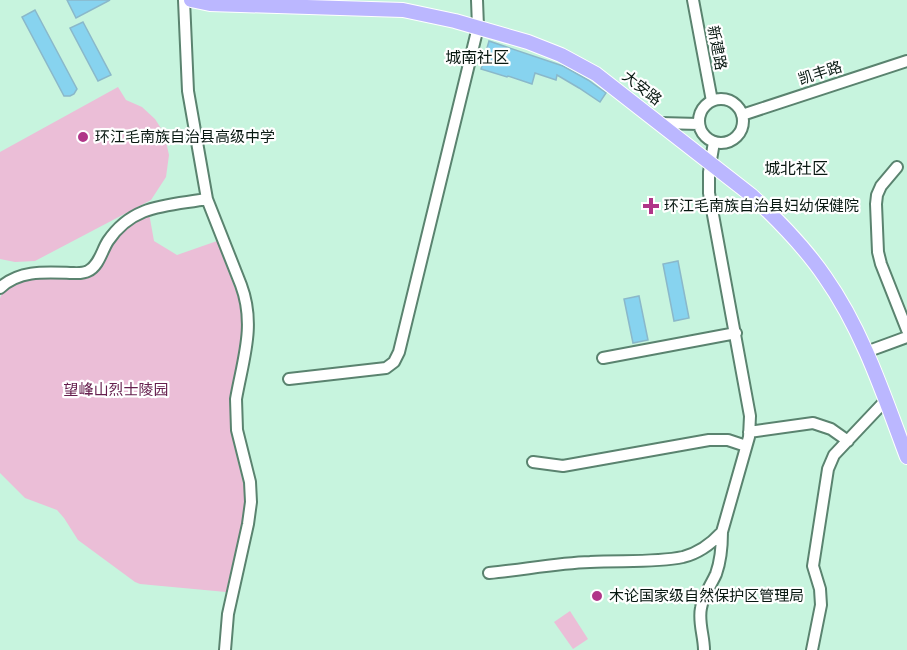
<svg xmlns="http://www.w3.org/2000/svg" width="907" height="650" font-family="Ubuntu,'Noto Sans SC',sans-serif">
	<rect width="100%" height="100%" fill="#c7f4de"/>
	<path fill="#ebbed7" d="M118 87 126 100 142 107 155 119 164 133 169 155 166 177 151 200 35 261 15 262 0 259V152Z
		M149 213 154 241 177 255 217 241 240 302 243 316V332L230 417 234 445 245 491V510L226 592 140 584 135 582 78 540 64 518 57 510 25 498 0 473V298L4 288 31 277H86L95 272 117 234 124 227Z
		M570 611 588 639 573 649 554 622Z"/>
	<path fill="#87d3ef" stroke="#8ab8ca" stroke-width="1.5" d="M67 0H110L76 18Z
		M35 10 77 89 74 94 70 96H64L22 17Z
		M83 22 111 75 98 81 70 28Z
		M489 41 563 66 588 80 606 93 600 102 579 88 557 75 556 80 535 73 532 84 508 76 507 77 481 69Z
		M678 261 689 318 674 321 663 264Z
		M639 296 648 340 633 343 624 299Z"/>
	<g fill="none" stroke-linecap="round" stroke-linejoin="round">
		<g stroke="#5a836f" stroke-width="14">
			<path id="minor" d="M184 0 188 91 207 199 241 285C256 325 243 359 236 399L237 430 250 482 251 502 248 524 228 614 225 650
				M693 0 712 101
				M699 121a22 22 0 1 1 44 0a22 22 0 1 1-44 0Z
				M742 115 907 61
				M660 123 699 124
				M897 167 881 186 877 195 876 204 878 252 881 264 907 330
				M0 288C19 270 45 272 70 273 76 273 83 274 88 271 99 266 102 250 108 241 133 204 167 206 207 199
				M866 352 907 337
				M603 358 736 333
				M289 379 386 368 394 362 399 352 478 27 477 0
				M749 432 813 423 831 429 848 441
				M533 462 563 466 709 440H728L746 446
				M489 573C522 570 557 563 590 562 620 560 654 563 683 557 699 553 711 544 722 532
				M704 650C704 636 698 622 701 608 703 596 711 585 716 574 721 560 722 546 722 532L749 437 750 416 709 193V172L714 142
				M812 650 821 605 820 589 813 566 828 469 834 455 886 400"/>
		</g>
		<g stroke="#fff" stroke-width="16">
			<path id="major" d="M191 0 210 4 403 10 455 21 528 42 561 55 596 74 751 195C778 220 804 246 825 277 863 331 884 396 907 457"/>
		</g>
		<use href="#minor" stroke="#fff" stroke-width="10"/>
		<use href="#major" stroke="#bbb7ff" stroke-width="14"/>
	</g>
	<g fill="#b03588" stroke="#fff" stroke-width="2">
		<circle cx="83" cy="137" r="6"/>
		<path d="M648 197h6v6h6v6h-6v6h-6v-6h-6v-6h6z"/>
		<circle cx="597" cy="596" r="6"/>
	</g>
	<g text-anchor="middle" stroke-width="4.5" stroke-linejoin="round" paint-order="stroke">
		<g font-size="15" fill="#081811" stroke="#fff">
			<text transform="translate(717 48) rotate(79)" y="5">新建路</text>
			<text transform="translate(820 73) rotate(-18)" y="5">凯丰路</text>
			<text transform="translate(642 88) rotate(38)" y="5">大安路</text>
		</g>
		<g font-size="15" fill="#081811" stroke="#fff" text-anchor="start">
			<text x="95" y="142">环江毛南族自治县高级中学</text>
			<text x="664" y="211">环江毛南族自治县妇幼保健院</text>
			<text x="609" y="601">木论国家级自然保护区管理局</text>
		</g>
		<g font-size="15" fill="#66204e" stroke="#fff">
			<text x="116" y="395">望峰山烈士陵园</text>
		</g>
		<g font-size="16" fill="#081811" stroke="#fff">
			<text x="477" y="63">城南社区</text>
			<text x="796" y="174">城北社区</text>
		</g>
	</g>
</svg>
